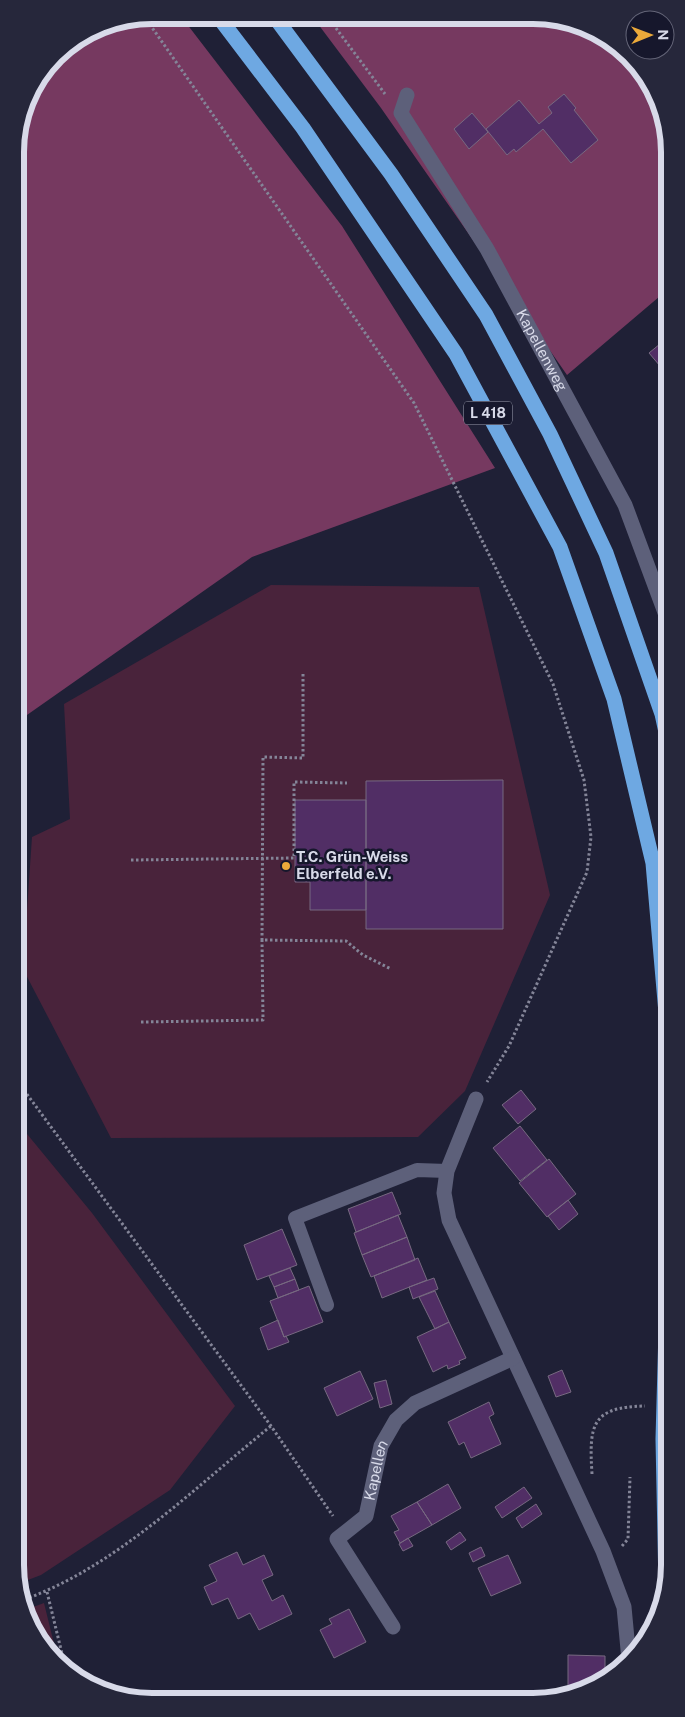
<svg xmlns="http://www.w3.org/2000/svg" width="685" height="1717" font-family="'Public Sans',sans-serif">
	<rect width="100%" height="100%" fill="#1f2036"/>
	<path fill="#49233b" d="M271 585 479 587 550 895 465 1091 418 1137 111 1138 23 969 32 837 70 819 64 704Z
		M18 1123 92 1213 235 1406 170 1490 41 1575 20 1583Z
		M44 1603 59 1664 25 1610Z"/>
	<path fill="#763960" d="M151 15H180L342 226 495 468 252 557 17 722 15 142 29 91 61 49 99 25Z
		M312 16 560 18 624 49 665 116 666 291 567 375 381 108Z"/>
	<path fill="#512e65" stroke="#776981" d="M564 94 576 108 574 110 598 140 571 163 543 129 516 152 514 149 507 155 486 129 519 100 539 124 552 113 548 107Z
		M472 113 488 132 469 149 454 129Z
		M666 339V373L649 353Z
		M503 780V929H366V781Z
		M295 800H366V910H310V882H295Z
		M521 1090 536 1109 518 1124 502 1105Z
		M520 1126 547 1160 520 1181 493 1148Z
		M549 1159 576 1194 547 1217 519 1183Z
		M392 1192 401 1214 356 1232 348 1209Z
		M568 1200 578 1214 559 1230 548 1216Z
		M398 1215 407 1237 362 1255 354 1233Z
		M282 1229 297 1265 257 1280 244 1245Z
		M407 1237 415 1260 371 1277 362 1255Z
		M418 1258 427 1280 382 1298 374 1276Z
		M290 1268 295 1279 274 1287 269 1276Z
		M434 1278 438 1289 413 1299 409 1287Z
		M295 1279 299 1290 278 1298 274 1287Z
		M309 1286 323 1322 284 1337 270 1301Z
		M435 1291 449 1322 435 1329 419 1297Z
		M278 1320 284 1337 286 1336 289 1342 268 1350 260 1328Z
		M449 1322 466 1358 459 1361 460 1364 448 1369 447 1365 433 1372 417 1337Z
		M562 1370 571 1392 556 1397 548 1376Z
		M360 1371 373 1399 337 1416 324 1388Z
		M386 1380 392 1404 380 1408 374 1383Z
		M489 1402 494 1414 489 1417 501 1444 471 1458 464 1442 459 1445 448 1422Z
		M448 1484 461 1508 432 1525 417 1502Z
		M524 1487 532 1498 502 1518 495 1507Z
		M417 1502 432 1525 400 1543 394 1532 399 1530 391 1516Z
		M536 1504 542 1514 522 1528 516 1518Z
		M460 1532 466 1540 451 1550 446 1542Z
		M408 1538 413 1546 403 1551 399 1544Z
		M481 1547 485 1556 473 1562 469 1553Z
		M237 1552 243 1565 264 1555 273 1575 262 1580 272 1601 283 1595 292 1614 259 1630 250 1613 238 1619 228 1598 212 1605 204 1587 217 1581 209 1565Z
		M508 1555 521 1583 491 1596 478 1568Z
		M349 1609 366 1642 334 1658 320 1630 332 1624 329 1619Z
		M568 1655 605 1656V1675L572 1695H568Z
		M543 1695H572L569 1697 542 1698Z"/>
	<g fill="none" stroke-linecap="round" stroke-linejoin="round">
		<path stroke="#848598" stroke-width="3" stroke-dasharray="2.5 2.5" stroke-linecap="butt" d="M144 16 414 403 553 684 584 780 591 837 587 872 509 1046 487 1082
			M327 16 385 94
			M303 674V758L263 757 262 940 346 941 363 955 391 969
			M131 860 294 858V782L347 783
			M141 1022 263 1020 262 940
			M18 1082 271 1426 333 1516
			M592 1474C589 1425 591 1407 645 1406
			M622 1546 628 1539 630 1477
			M47 1592 66 1670
			M20 1601C114 1569 194 1488 271 1426"/>
		<path stroke="#5d607a" stroke-width="14" d="M327 1305 295 1218 417 1170 447 1171"/>
		<g stroke="#5d607a" stroke-width="15">
			<path id="s1" d="M407 95 401 113 487 249 625 505 667 618"/>
			<path d="M476 1099 447 1171 444 1193 449 1220 603 1551 624 1607 629 1660"/>
			<path id="s2" d="M393 1627 337 1539 366 1516 381 1446 396 1420 415 1403 513 1358"/>
		</g>
		<path stroke="#6ea8e2" stroke-width="15" d="M217 15 303 128 456 354 560 547 614 699 653 863 666 1013 668 1150
			M274 16 391 174 486 315 550 434 606 553 662 714 667 737
			M666 1588 663 1439 669 1220"/>
	</g>
	<circle fill="#eba93a" stroke="#16172c" stroke-width="2" cx="286" cy="866" r="5"/>
	<g text-anchor="middle" stroke-width="5" stroke-linejoin="round" paint-order="stroke">
		<rect fill="#16172c" stroke="#9ea0b0" stroke-width="1" x="464" y="401.5" width="48" height="23" rx="4"/>
		<g font-size="14" font-weight="bold" fill="#d8dae9">
			<text x="488" y="418">L 418</text>
		</g>
		<g font-size="15" fill="#d8dae9" stroke="#16172c">
			<text dy="5" stroke="none"><textPath href="#s1" startOffset="295">Kapellenweg</textPath></text>
			<text dy="5" stroke="none"><textPath href="#s2" startOffset="188">Kapellen</textPath></text>
		</g>
		<g font-size="15" font-weight="bold" fill="#d8dae9" stroke="#16172c" text-anchor="start">
			<text x="296" y="862">T.C. Grün-Weiss<tspan x="296" dy="17">Elberfeld e.V.</tspan></text>
		</g>
	</g>
	<path d="M0 0H685V1717H0ZM152 24H533A128 128 0 0 1 661 152V1565A128 128 0 0 1 533 1693H152A128 128 0 0 1 24 1565V152A128 128 0 0 1 152 24Z" fill="#26273b" fill-rule="evenodd"/>
	<path fill="none" stroke="#d8dae9" stroke-width="6" d="M152 24H533A128 128 0 0 1 661 152V1565A128 128 0 0 1 533 1693H152A128 128 0 0 1 24 1565V152A128 128 0 0 1 152 24Z"/>
	<g transform="translate(650 35) rotate(89)"><circle r="24" fill="#16172c" stroke="#646578"/>
	<path d="M0-4L9 19L0 12L-9 19Z" fill="#eba93a"/>
	<text y="-8" font-size="14" font-weight="bold" text-anchor="middle" fill="#d8dae9">N</text>
	</g>
</svg>
